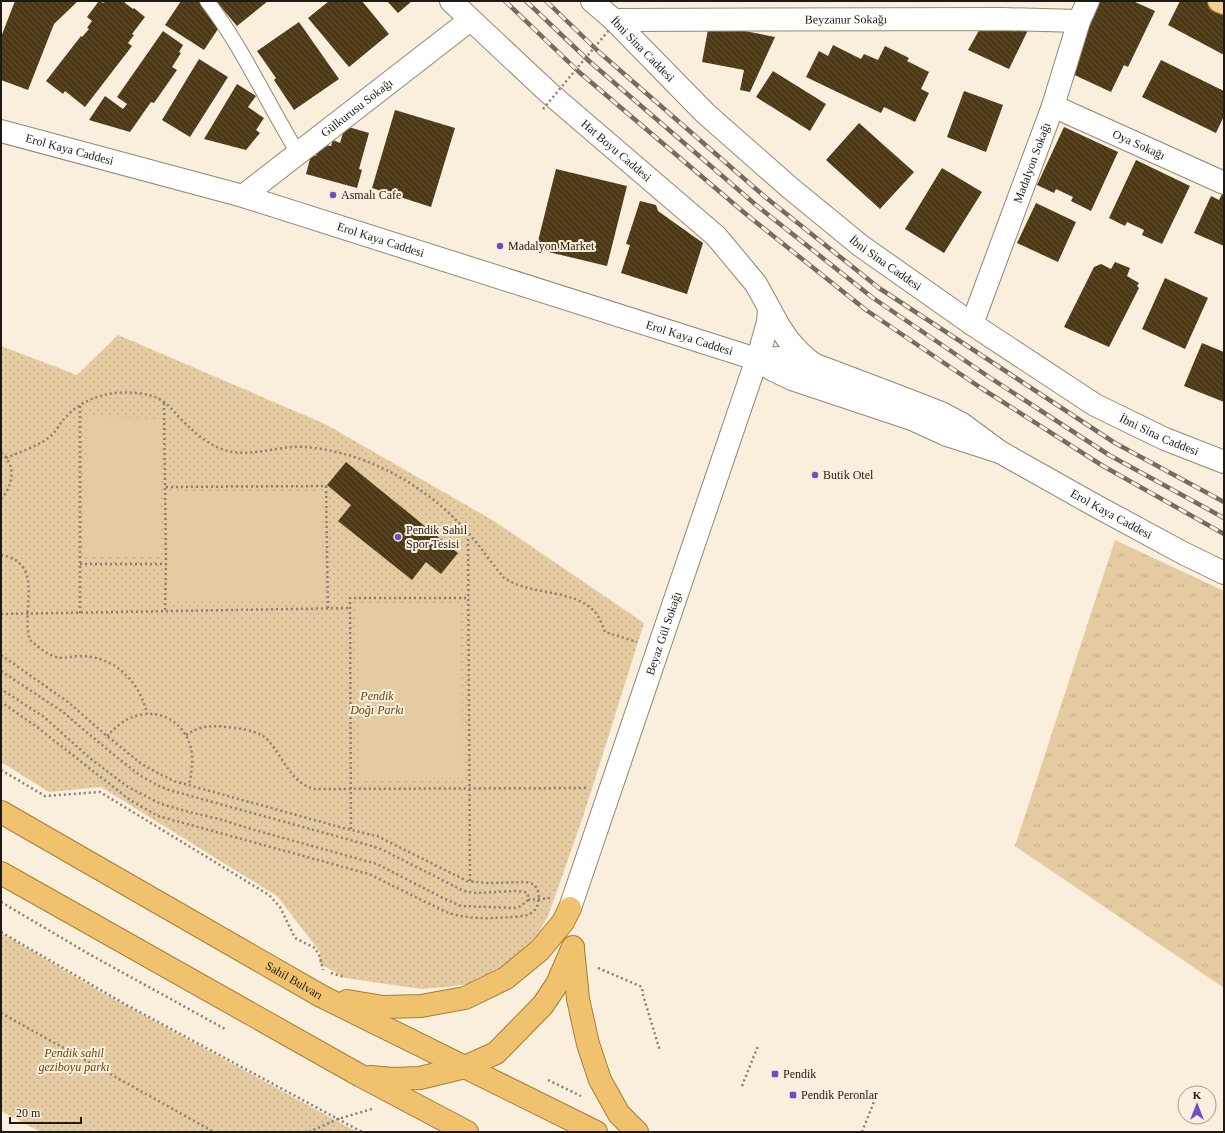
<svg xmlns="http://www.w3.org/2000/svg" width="1225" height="1133" font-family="'Times New Roman',serif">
	<defs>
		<pattern id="grass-tufts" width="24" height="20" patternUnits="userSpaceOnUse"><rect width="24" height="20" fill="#e5cba1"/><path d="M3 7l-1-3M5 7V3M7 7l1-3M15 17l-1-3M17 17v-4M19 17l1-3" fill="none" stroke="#c4ae8a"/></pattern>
		<pattern id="park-dots" width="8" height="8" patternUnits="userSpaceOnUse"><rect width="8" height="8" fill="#e5cba1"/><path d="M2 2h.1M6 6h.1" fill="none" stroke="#c4ae8a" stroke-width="1.8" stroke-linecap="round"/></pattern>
		<pattern id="building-back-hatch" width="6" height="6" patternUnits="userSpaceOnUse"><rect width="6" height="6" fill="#4d3915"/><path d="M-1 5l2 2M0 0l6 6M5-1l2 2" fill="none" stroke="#635336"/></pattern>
	</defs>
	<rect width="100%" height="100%" fill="#faeedc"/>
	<path fill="url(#grass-tufts)" d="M1115 540 1224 591V988L1015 846Z"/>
	<path fill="url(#park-dots)" d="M118 335 325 424 494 521 644 623 584 814 548 916 537 935 525 949 508 963 488 974 469 984 446 987 422 989 345 978 319 963 320 952 277 896 101 787 49 792 1 762V346L77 375Z
		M1 933 101 992 357 1132H41L1 1111Z"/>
	<path fill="#e5cba1" d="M87 417 162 419 160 556 84 555Z
		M322 491 323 601 167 602 166 492Z
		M460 604 463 778 360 780 357 605Z"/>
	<path fill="url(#building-back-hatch)" d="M15 1H78L54 24 28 90 1 80V37Z
		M99 1 103 3 105 1H125V3L133 9 134 8 145 17 132 34 134 35 128 43 132 46 85 107 65 91 63 94 46 81 81 36 82 37 89 29 87 28 92 21 87 17Z
		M181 1H201L220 26 204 50 165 25Z
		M216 1H268L237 26Z
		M329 1H362L389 34 349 67 308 18Z
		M387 1H412L398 13Z
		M1094 1H1133L1155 11 1128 67 1124 65 1111 92 1068 72Z
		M1180 1H1208L1224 9V55L1168 25Z
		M299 22 339 79 294 110 274 80 276 78 257 51Z
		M709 24 775 37 750 92 740 90 744 70 702 62Z
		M982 25 1028 30 1009 69 968 50Z
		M163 31 183 45 179 52 181 53 172 67 177 70 154 103 151 102 130 132 89 120 105 96 123 109 127 104 117 97Z
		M833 45 861 59 864 54 878 60 885 46 909 58 907 61 929 72 921 89 929 93 915 122 884 107 881 113 806 77 819 51 828 56Z
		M199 59 228 77 190 137 162 120Z
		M1161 60 1224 91V116L1216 133 1142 97Z
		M773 71 826 104 810 131 756 97Z
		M237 84 256 96 248 107 264 118 256 130 260 133 246 150 204 139Z
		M964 91 1003 105 986 152 947 137Z
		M395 110 455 128 431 207 372 188Z
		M859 123 914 172 880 209 826 160Z
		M345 126 369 133 359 169 362 170 357 188 306 174 311 155 316 156 317 151 319 152 321 147 324 148 325 145 331 146 333 140 340 143Z
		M1064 127 1118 152 1091 211 1071 201 1073 197 1056 189 1054 193 1037 185Z
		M1136 160 1190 186 1162 244 1142 235 1144 230 1127 222 1125 226 1109 218Z
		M942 168 982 192 944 253 905 229Z
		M556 169 627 186 607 266 536 249Z
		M1224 190V246L1194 233 1211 196 1219 200Z
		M640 201 656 205 658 211 703 243 687 294 621 273 630 245 626 244Z
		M1036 203 1076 222 1058 262 1017 243Z
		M1115 262 1130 268 1127 276 1139 283 1137 286 1139 288 1109 347 1064 327 1094 267 1101 264 1111 269Z
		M1165 278 1208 298 1185 349 1142 329Z
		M1202 343 1224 352V402L1184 386Z
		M346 462 458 553 441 574 426 562 412 580 338 521 351 505 327 485Z"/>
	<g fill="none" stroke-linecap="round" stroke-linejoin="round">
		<g stroke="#928776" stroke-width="16">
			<path id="service" d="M207 1C243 48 267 103 298 153"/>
		</g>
		<g stroke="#928776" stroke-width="24">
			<g id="minor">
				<path id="s1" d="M614 20 1003 19 1079 21"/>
				<path id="s2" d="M1053 106 1224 183"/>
				<path id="s3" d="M243 196 470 20"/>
				<path id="s4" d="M972 324 1053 106 1079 21 1088 1"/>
			</g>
		</g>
		<g stroke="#928776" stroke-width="24">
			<g id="tertiary">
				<path id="s5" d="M451 1 548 92 716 236 756 284 779 326 789 341 801 354 813 364"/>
				<path id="s6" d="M592 1 614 20 705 113 789 187 861 246 972 324 1095 405 1165 439 1224 462"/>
				<path id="s7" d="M1 131 243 196 756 359 773 370 792 379 912 419 947 435 1000 452"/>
				<path id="s8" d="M756 359 781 358 813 364 908 400 941 413 962 424 1000 452 1096 506 1183 553 1224 573"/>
				<path id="s9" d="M570 908 761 347 768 322 769 309"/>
			</g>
		</g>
		<g stroke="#a47d37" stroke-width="24">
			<path id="primary" d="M1219 1 1224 3"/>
		</g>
		<g stroke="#a47d37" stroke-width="24">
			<g id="trunk">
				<path id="s10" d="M1 812 321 996 596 1132"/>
				<path d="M1 873 361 1076 467 1132"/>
				<path d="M573 949 578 999 588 1044 600 1080 619 1114 637 1132"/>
				<path d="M347 1001 383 1007 421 1006 465 998 506 978 540 950 563 922 570 908"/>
				<path d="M370 1077 393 1079 420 1078 465 1067 496 1053 543 1005 557 984 573 947"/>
			</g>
		</g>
		<path stroke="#888074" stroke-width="2.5" stroke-dasharray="2 3" stroke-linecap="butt" d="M164 403 166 564 165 612
			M1 453C17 465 13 486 1 499
			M6 458C20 452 41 445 52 435 57 430 60 423 65 418 78 403 95 396 114 393 129 392 146 392 159 399 166 402 172 409 177 415 190 428 201 440 219 448 247 460 276 445 305 447 360 451 416 480 455 519 473 536 487 557 503 577 529 596 570 588 593 610 599 615 602 625 605 632L637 642
			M166 487 326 486 328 609
			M468 534 470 881
			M1 555C46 563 20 610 30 640 37 646 44 652 53 656 62 660 71 656 80 656 115 656 140 682 147 714
			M80 564H166
			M80 613V404
			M1 614 350 608
			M1 655 68 702 107 736 139 762 150 769 174 781 343 828 377 836 467 881 487 883 526 882 533 884 537 888 539 895 538 904 536 909 530 914 524 916C497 918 472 921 446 912L369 874 158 816 130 800 37 727 1 702
			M1 671 63 712 109 751 141 776 157 785 169 790 372 846 383 850 464 891 475 893 516 891 525 892 528 895V900L521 906 516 908 461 906 443 898 377 864 251 829 219 819 189 812 161 804 128 787 91 759 44 717 1 689
			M186 735C199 726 211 725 227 727 238 728 253 730 263 736 268 739 271 744 275 749 286 765 295 785 315 789L586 788
			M107 736C116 727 126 717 140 715 166 709 189 728 192 754 193 764 191 775 189 785
			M1 770 45 796 100 792 269 895 280 907 295 938 315 948 320 957 323 970
			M351 829 350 598H469
			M528 900 550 898
			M1 902 89 954 225 1029
			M1 932 123 1003 362 1132
			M598 968 642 987 643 995 660 1051
			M331 973 344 977
			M1 1013 214 1132
			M548 1080 581 1096
			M742 1086 758 1046
			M1 1131 2 1132
			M309 1132 338 1119 372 1109
			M862 1132 875 1099"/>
		<use href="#service" stroke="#fff" stroke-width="14"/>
		<use href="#minor" stroke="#fff" stroke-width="22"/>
		<use href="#tertiary" stroke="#fff" stroke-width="22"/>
		<use href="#primary" stroke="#f4d192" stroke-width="22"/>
		<use href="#trunk" stroke="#f0c26e" stroke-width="22"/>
		<g stroke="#736c61" stroke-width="4.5">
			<path id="rail" d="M505 1 579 72 747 215 866 310 981 388 1103 466 1224 534
				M526 1 589 61 756 205 873 298 989 377 1109 455 1224 518
				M546 1 599 52 764 196 879 288 1115 443 1224 502"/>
		</g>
		<use href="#rail" stroke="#faeedc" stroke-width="3" stroke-dasharray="9" stroke-linecap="butt"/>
		<path stroke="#888074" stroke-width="2.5" stroke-dasharray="2 3" stroke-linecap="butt" d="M543 109 609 30"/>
	</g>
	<g fill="#6c4fc8" stroke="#faeedc" stroke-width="1.5">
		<circle cx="333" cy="195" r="4"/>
		<circle cx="500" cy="246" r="4"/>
		<circle cx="815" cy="475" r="4"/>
		<circle cx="398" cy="537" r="4"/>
		<rect x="771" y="1070" width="8" height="8" rx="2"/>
		<rect x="789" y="1091" width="8" height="8" rx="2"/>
	</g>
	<g text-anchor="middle" stroke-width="4" stroke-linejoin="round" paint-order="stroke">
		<g font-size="12" fill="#1e1a13" stroke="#faeedc">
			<text dy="4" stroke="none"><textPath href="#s1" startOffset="232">Beyzanur Sokağı</textPath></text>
			<text dy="4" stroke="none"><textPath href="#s6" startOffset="70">İbni Sina Caddesi</textPath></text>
			<text dy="4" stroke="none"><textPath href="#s3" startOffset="144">Gülkurusu Sokağı</textPath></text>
			<text dy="4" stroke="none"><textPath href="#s2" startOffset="94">Oya Sokağı</textPath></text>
			<text dy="4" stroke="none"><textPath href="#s7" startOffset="71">Erol Kaya Caddesi</textPath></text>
			<text dy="4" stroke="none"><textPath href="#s5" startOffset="223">Hat Boyu Caddesi</textPath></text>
			<text dy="4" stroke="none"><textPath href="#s4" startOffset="172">Madalyon Sokağı</textPath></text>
			<text dy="4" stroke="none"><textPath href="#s7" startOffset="395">Erol Kaya Caddesi</textPath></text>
			<text dy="4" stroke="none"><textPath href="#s6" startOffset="394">İbni Sina Caddesi</textPath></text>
			<text dy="4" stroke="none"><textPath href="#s7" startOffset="719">Erol Kaya Caddesi</textPath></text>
			<text dy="4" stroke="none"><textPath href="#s6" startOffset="718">İbni Sina Caddesi</textPath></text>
			<text dy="4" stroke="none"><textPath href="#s8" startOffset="393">Erol Kaya Caddesi</textPath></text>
			<text dy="4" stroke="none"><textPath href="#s9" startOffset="290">Beyaz Gül Sokağı</textPath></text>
			<text dy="4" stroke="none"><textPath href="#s10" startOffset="338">Sahil Bulvarı</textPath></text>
		</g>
		<g font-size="12" fill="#1e1a13" stroke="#faeedc" text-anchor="start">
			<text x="341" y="199">Asmalı Cafe</text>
			<text x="508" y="250">Madalyon Market</text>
			<text x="823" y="479">Butik Otel</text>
			<text x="406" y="534">Pendik Sahil<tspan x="406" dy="14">Spor Tesisi</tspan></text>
			<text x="783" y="1078">Pendik</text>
			<text x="801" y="1099">Pendik Peronlar</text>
		</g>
		<g font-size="12" font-style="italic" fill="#624711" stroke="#faeedc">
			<text x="377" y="700">Pendik<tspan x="377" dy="14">Doğı Parkı</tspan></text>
			<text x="74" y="1057">Pendik sahil<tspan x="74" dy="14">geziboyu parkı</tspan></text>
		</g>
	</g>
	<rect width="1225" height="1133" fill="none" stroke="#1e1a13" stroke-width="4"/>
	<g transform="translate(1197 1105)"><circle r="19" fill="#faeedc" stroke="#a2998c"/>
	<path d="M0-3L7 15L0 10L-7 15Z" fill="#6c4fc8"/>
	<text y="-6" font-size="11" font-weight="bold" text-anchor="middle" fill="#1e1a13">K</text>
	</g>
	<path d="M10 1117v6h71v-6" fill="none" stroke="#1e1a13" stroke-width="2"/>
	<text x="16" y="1117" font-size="12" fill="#1e1a13" stroke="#faeedc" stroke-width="3" paint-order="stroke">20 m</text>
</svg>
